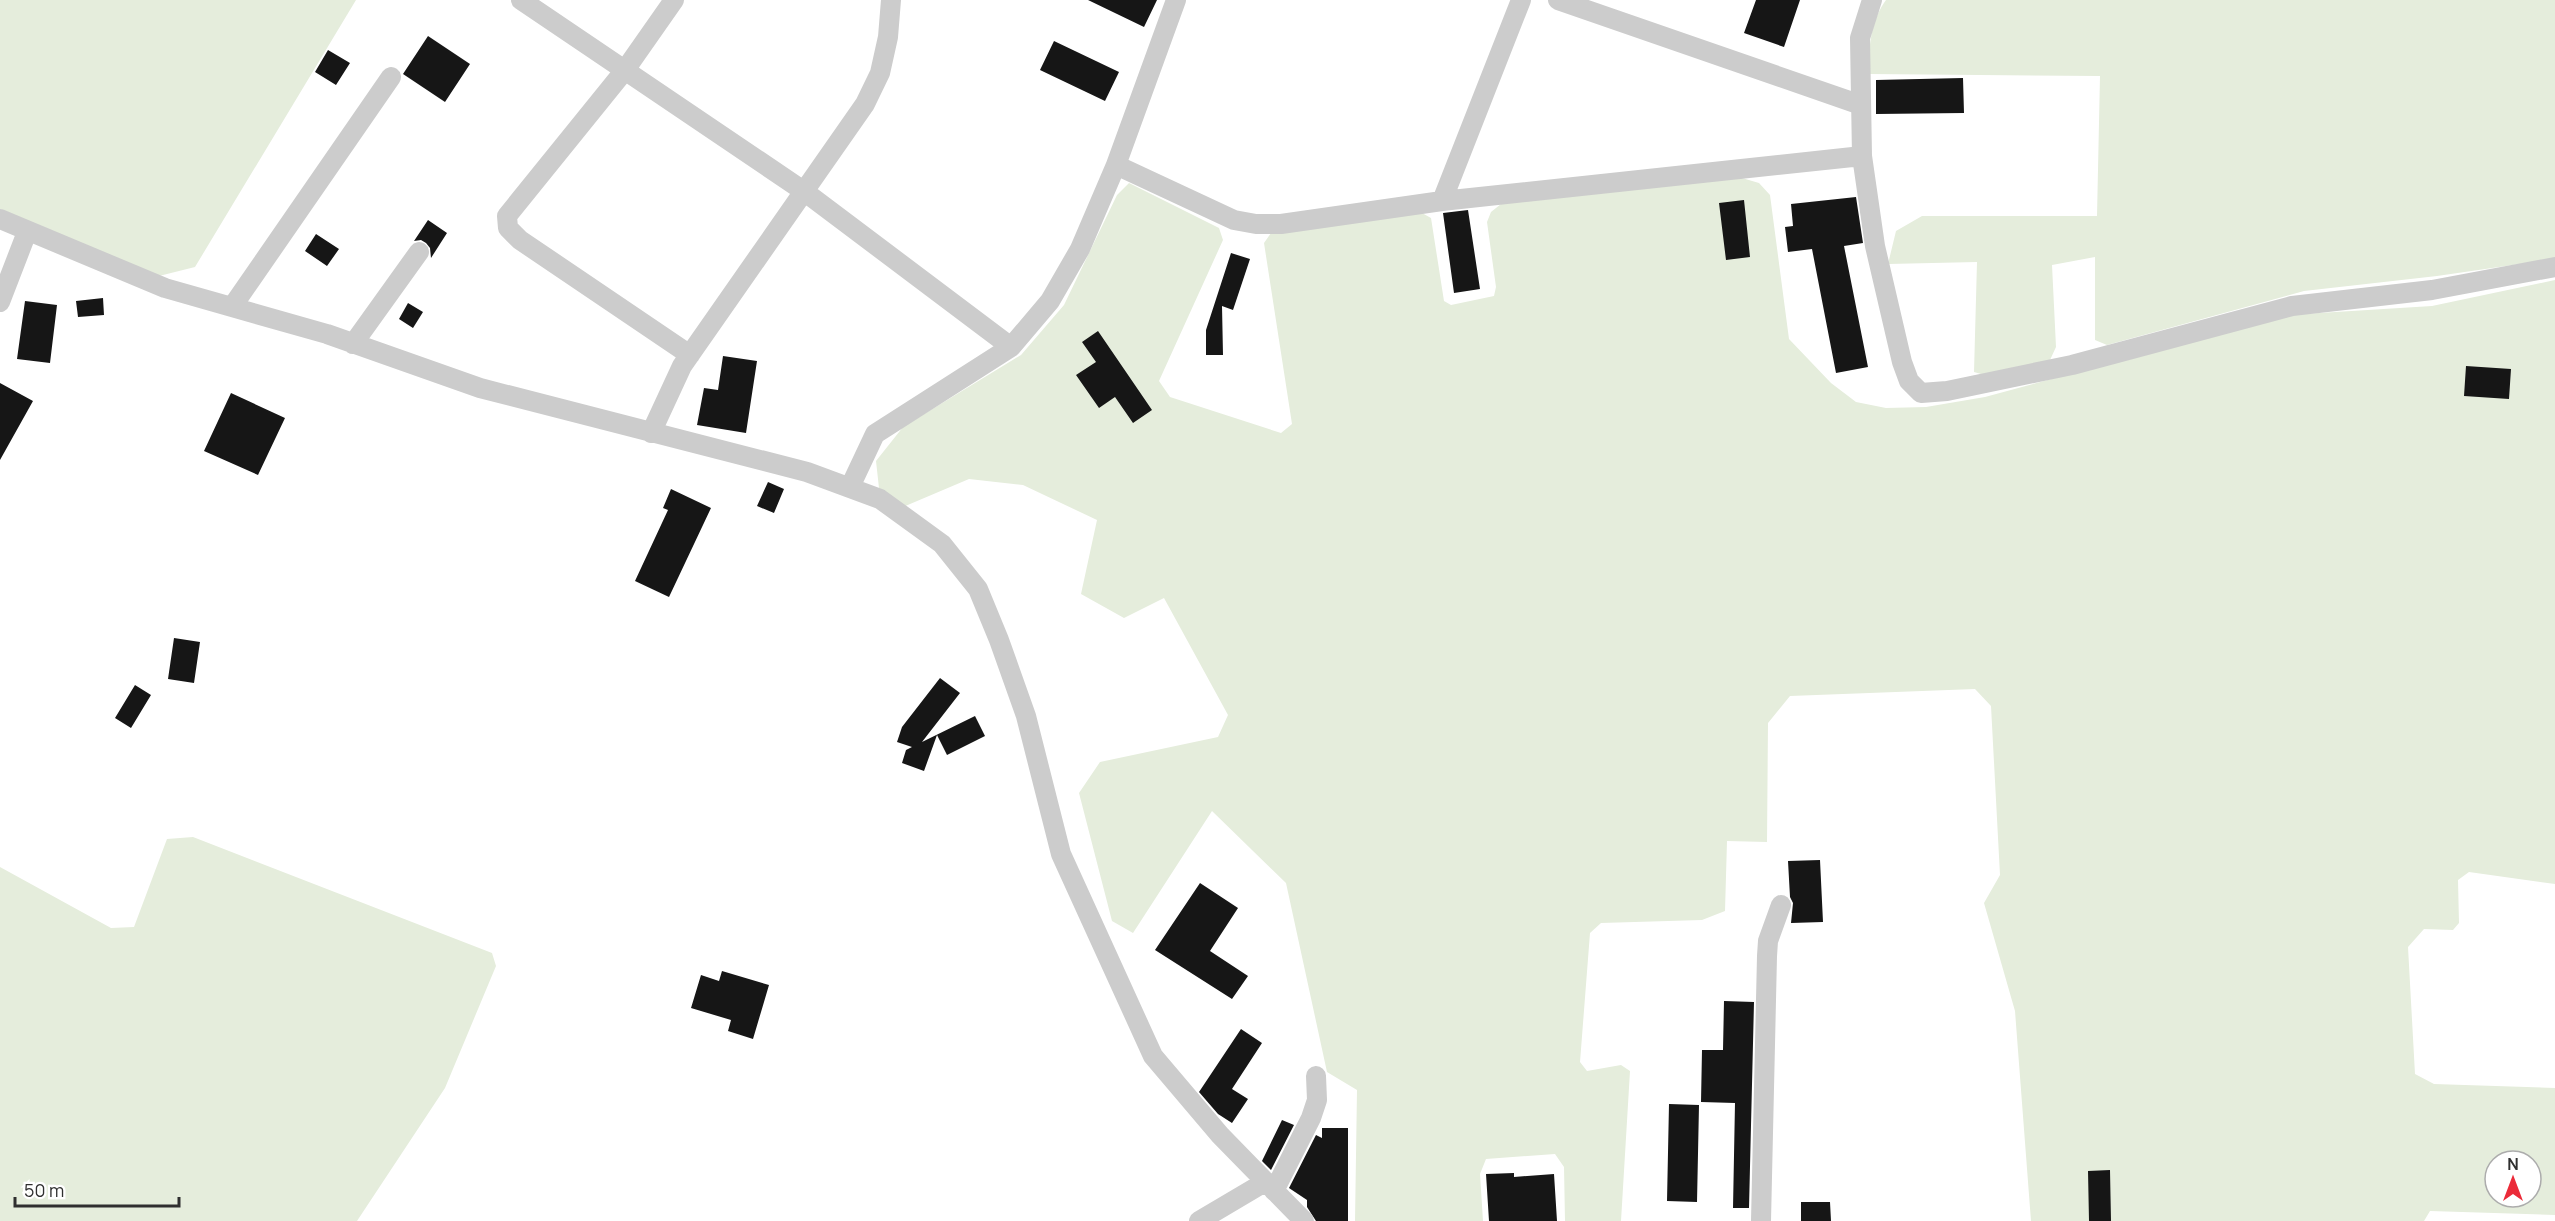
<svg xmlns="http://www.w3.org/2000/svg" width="2555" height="1221" font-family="Manrope,sans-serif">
	<rect width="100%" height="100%" fill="#fff"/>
	<path fill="#e5eddc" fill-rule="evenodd" d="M0 0H356L195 267 159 276 0 209Z
		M1886 0H2555V259L2437 276 2304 291 2107 345 2095 340V257L2052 265 2056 347 2050 360 1988 376 1974 372 1977 262 1888 264 1896 231 1922 216H2097L2100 76 1869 74C1868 49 1871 20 1886 0Z
		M1742 178 1759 183 1770 195 1789 339 1831 383 1856 402 1886 408 1926 407 1985 397 2287 315 2432 306 2555 280V884L2469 872 2458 880 2459 923 2453 930 2424 929 2408 947 2415 1074 2434 1084 2555 1088V1215L2430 1211 2424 1221H2031L2015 1011 1984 903 2000 875 1991 706 1975 689 1790 696 1768 723 1767 842 1727 841 1725 911 1702 920 1601 923 1590 933 1580 1062 1587 1071 1621 1065 1630 1071 1621 1221H1565L1564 1167 1555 1154 1486 1159 1480 1174 1483 1221H1355L1357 1090 1327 1072 1286 883 1212 811 1133 933 1112 921 1079 793 1100 762 1218 737 1228 715 1164 598 1124 618 1081 594 1097 520 1023 485 969 479 903 507 879 488 876 461 903 427 1021 355 1064 305 1117 195 1129 183 1219 228 1223 240 1159 381 1170 397 1281 433 1292 424 1264 243 1271 233 1422 213 1431 218 1444 301 1451 305 1494 296 1496 287 1487 222 1491 212 1501 204ZM2495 1161H2531V1197H2495Z
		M193 837 492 953 496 966 445 1088 357 1221H0V867L111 928 134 927 167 839Z"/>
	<path fill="#161616" d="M1088 0H1157L1144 27Z
		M1756 0H1800L1784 47 1744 33Z
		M428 36 470 64 445 102 403 74Z
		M1054 41 1119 72 1105 101 1040 70Z
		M328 50 350 63 336 85 315 72Z
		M1963 78 1964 113 1876 114V80Z
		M1856 197 1863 243 1844 246 1868 367 1836 373 1812 249 1788 252 1785 227 1793 226 1791 204Z
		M1744 200 1750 257 1726 260 1719 203Z
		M1468 210 1480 289 1454 293 1443 213Z
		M428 220 447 233 431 258 430 248 426 243 421 240 414 241Z
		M316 234 339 249 327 266 305 251Z
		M1231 253 1250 259 1233 310 1222 306 1223 355H1206V330Z
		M103 298 104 315 78 317 76 301Z
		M25 301 57 305 50 363 17 359Z
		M408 303 423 312 413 328 399 319Z
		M1098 331 1152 410 1133 423 1115 397 1099 408 1076 375 1096 362 1082 342Z
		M723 356 757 361 746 433 697 425 704 388 718 390Z
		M2466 366 2511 369 2509 399 2464 396Z
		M0 383 33 401 0 460Z
		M231 393 285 418 258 475 204 451Z
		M768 482 784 489 774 513 757 506Z
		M671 489 711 508 669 597 635 581 668 510 663 508Z
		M174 638 200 642 194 683 168 679Z
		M940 678 960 693 922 742 975 716 985 736 947 755 937 735 924 771 902 763 906 750 912 747 897 742 902 727Z
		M135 685 151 695 131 728 115 718Z
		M1820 860 1823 922 1791 923 1793 903 1790 897 1788 861Z
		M1200 883 1238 908 1210 951 1248 976 1232 999 1155 950Z
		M722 971 769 985 753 1039 728 1031 731 1020 691 1008 701 975 719 981Z
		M1724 1001 1754 1002 1749 1208H1733L1735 1103 1701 1102 1702 1050H1723Z
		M1241 1029 1262 1043 1232 1089 1248 1099 1232 1123 1218 1114 1199 1092Z
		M1669 1104 1699 1105 1697 1202 1667 1201Z
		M1282 1120 1294 1125 1271 1170 1262 1161Z
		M1322 1128H1348V1221H1316L1307 1207V1200L1289 1188 1316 1135 1322 1138Z
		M2110 1170 2111 1221H2089L2088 1171Z
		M1514 1173V1177L1554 1174 1557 1221H1489L1486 1174Z
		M1801 1202H1830L1831 1221H1801Z"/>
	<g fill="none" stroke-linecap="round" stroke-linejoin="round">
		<path stroke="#ccc" stroke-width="20" d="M521 0 805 192 1011 347
			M674 0 625 70 507 216 508 228 520 240 690 355
			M1558 0 1861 105
			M1872 0 1860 38 1862 156 1875 246 1902 362 1909 381 1921 393 1947 391 2072 365 2292 306 2432 290 2555 267
			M1116 165 1234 220 1256 224H1281L1442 201 1862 156
			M1442 201 1521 0
			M0 219 165 288 327 334 480 388 807 472 880 499 942 544 978 589 999 640 1026 716 1061 854 1153 1056 1220 1135 1304 1221
			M0 302 27 232
			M232 307 391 77
			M353 344 419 252
			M651 433 682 366 865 104 880 73 888 37 891 0
			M850 487 875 434 1011 347 1050 301 1080 249 1116 165 1176 0
			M1274 1191 1311 1118 1317 1100 1316 1076
			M1199 1221 1265 1182
			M1761 1221 1767 956 1768 941 1781 905"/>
	</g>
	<g transform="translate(2513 1179)"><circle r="28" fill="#ffffff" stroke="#acacac" stroke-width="1.5"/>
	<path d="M0-4.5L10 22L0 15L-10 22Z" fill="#eb2b39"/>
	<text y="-9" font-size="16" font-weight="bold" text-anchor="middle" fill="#2f2f2f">N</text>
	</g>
	<path d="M15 1197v9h164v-9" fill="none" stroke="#2f2f2f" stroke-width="3"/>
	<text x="24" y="1197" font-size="18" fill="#2f2f2f" stroke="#ffffff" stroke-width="4.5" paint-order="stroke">50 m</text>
</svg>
